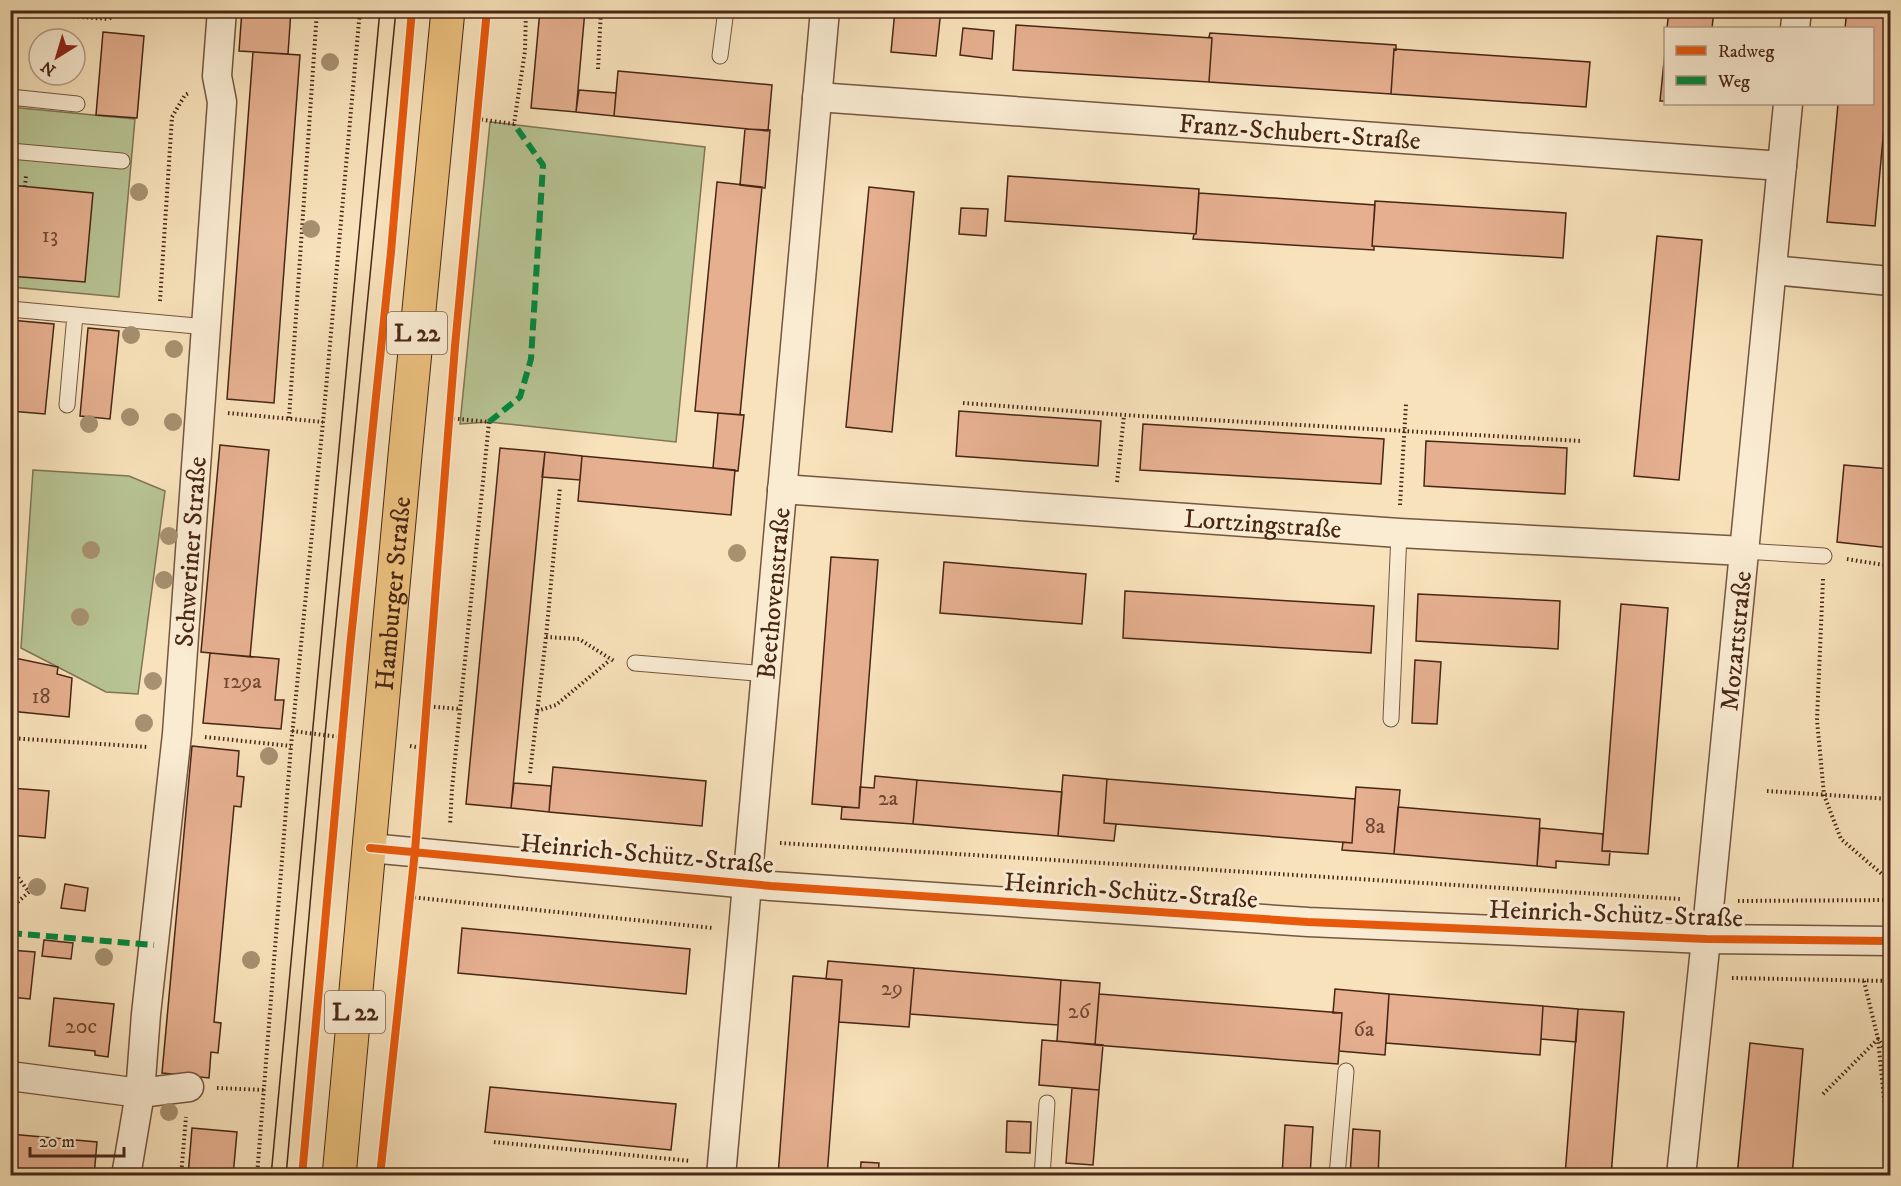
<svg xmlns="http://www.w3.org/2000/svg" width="1901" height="1186" font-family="'IM FELL DW Pica',serif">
	<rect width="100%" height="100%" fill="#f8e2bb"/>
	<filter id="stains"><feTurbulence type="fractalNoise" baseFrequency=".00333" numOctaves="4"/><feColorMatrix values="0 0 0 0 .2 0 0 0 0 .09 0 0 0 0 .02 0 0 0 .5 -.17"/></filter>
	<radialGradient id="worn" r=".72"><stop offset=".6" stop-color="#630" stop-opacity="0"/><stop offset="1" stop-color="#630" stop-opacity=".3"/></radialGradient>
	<path fill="#b8c494" stroke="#807554" stroke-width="1.5" d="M10 107 135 119 119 297 11 287Z
		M490 122 705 147 676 442 489 422 460 424Z
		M33 470 129 476 165 491 138 694 106 692 21 648Z"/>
	<path fill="#e6b090" stroke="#482615" stroke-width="1.5" d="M242 10H291L288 54 239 51Z
		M540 10H585L576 112 531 108Z
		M895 10H941L936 56 891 52Z
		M1669 10H1714L1712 28H1667Z
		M1847 10H1890V61L1875 226 1827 222 1838 104H1872V28H1845Z
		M1016 25 1212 38 1209 82 1013 70Z
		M963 28 994 31 992 59 960 55Z
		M103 32 144 36 137 118 96 115Z
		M1210 33 1396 45V50L1394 49 1391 94 1209 82 1212 38 1209 37Z
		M1666 42V101H1660Z
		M1394 49 1590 62 1586 107 1391 94Z
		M253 52 300 55 274 403 227 399Z
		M618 71 772 85 768 131 614 116Z
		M579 90 616 93 614 116 576 112Z
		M745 129 770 130 765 188 740 185Z
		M1008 176 1199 189 1196 234 1005 221Z
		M717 182 762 187 740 415 695 411Z
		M10 185 93 193 85 282 10 276Z
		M869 187 914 192 892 432 846 427Z
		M1199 193 1375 205 1372 246H1374V250L1193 239 1194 234H1196Z
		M1375 201 1566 213 1563 258 1372 246Z
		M961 208 988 209 986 236 959 234Z
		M1657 236 1702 240 1679 480 1634 476Z
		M10 320 54 324 45 414 10 411Z
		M88 328 119 331 110 419 80 416Z
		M959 411 1101 421 1098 466 956 456Z
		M718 413 744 415 738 471 713 468Z
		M1143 424 1384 439 1381 484 1140 470Z
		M1426 441 1567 448 1565 494 1424 486Z
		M220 445 269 450 250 657 201 652Z
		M500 448 545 452 511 808 466 804Z
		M545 452 582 456 580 480 542 477Z
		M582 456 735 470 731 515 578 501Z
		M1844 465 1890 469V548L1837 542Z
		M831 557 878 560 859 808 812 804Z
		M944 562 1086 574 1082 624 940 613Z
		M1125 591 1374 606 1371 653 1123 638Z
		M1418 594 1560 601 1558 649 1416 641Z
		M1621 604 1668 608 1648 854 1602 851Z
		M210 653 279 659 275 700H284L281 729 203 723Z
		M10 657 58 667 57 674 72 678 69 717 10 711Z
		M1415 660 1441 662 1437 724 1412 723Z
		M192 746 239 751 237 776 244 777 241 807 234 806 214 1022 221 1023 218 1053 211 1052 209 1078 162 1073Z
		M553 767 706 781 702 826 549 812Z
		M1063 775 1107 779 1104 823 1116 824 1114 841 1058 836Z
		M875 776 917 780 913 824 841 819 842 807 859 808 860 787 874 788Z
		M1107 779 1355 799 1352 843 1104 823Z
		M917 780 1062 792 1058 836 913 824Z
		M514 783 551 786 549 812 511 808Z
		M1356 787 1400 790 1394 854 1342 850 1343 842 1352 843Z
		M10 788 49 791 45 838 10 835Z
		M1398 807 1540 819 1537 866 1394 854Z
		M1540 828 1603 834 1602 851H1610L1609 865 1556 861V868L1537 866Z
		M65 884 88 888 85 911 61 908Z
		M462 928 690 949 686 994 458 973Z
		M44 940 73 943 71 959 42 956Z
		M10 950 35 952 30 999 10 997Z
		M828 961 914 968 909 1027 839 1022 842 980 826 979Z
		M914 968 1061 980 1058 1025 910 1014Z
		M793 976 842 980 827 1176H778Z
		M1061 980 1100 983 1095 1045 1057 1041Z
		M1335 989 1389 994 1385 1055 1339 1051 1342 1013H1333Z
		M1099 994 1342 1013 1338 1064 1095 1045Z
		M1389 994 1543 1006 1540 1055 1386 1043Z
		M54 998 114 1004 108 1057 95 1055V1051L49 1046Z
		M1543 1006 1578 1009 1576 1042 1541 1039Z
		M1578 1009 1624 1012 1611 1176H1565Z
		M1042 1040 1103 1045 1099 1090 1039 1085Z
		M1750 1043 1803 1049 1792 1176H1737Z
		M490 1087 676 1104 671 1150 485 1132Z
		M1072 1088 1099 1090 1093 1165 1066 1163Z
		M1007 1121 1031 1122 1030 1153 1006 1152Z
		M1285 1125 1313 1127 1310 1176H1282Z
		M192 1128 237 1132 233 1176H188Z
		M1353 1129 1380 1131 1378 1176H1350Z
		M10 1134 97 1142 94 1176H10Z
		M861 1162 879 1163 878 1176H860Z"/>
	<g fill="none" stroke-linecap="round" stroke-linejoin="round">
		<g stroke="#74553e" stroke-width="17">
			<path id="lane" d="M720 56 726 10
				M10 97 77 104
				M10 151 122 161
				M10 309 207 327
				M67 405 75 315
				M1744 551 1824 556
				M635 663 766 674
				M1391 719 1399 533
				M1042 1176 1047 1103
				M1337 1176 1346 1071"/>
		</g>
		<g stroke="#74553e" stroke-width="31">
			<g id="street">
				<path d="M1795 28 1797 10"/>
				<path id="s1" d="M817 97 1782 166"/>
				<path d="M1772 270 1890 281"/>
				<path id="s2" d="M782 489 1399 533 1744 551"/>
				<path d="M370 848 771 886 1308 922 1706 939 1890 941"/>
				<path d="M10 1076 140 1093 189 1087"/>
				<path id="s3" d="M126 1176 140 1093 146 1014 177 734 222 102 217 76 222 10"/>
				<path id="s4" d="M721 1176 825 10"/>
				<path id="s5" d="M1681 1176 1706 939 1788 104"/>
			</g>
		</g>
		<g stroke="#482615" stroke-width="35">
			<g id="primary">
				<path id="s6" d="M339 1176 405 455 448 10"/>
			</g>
		</g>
		<path stroke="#482615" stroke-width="4" stroke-dasharray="1.5 3" stroke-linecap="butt" d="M27 10V13L109 19 119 10
			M598 69 601 10
			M477 119 514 124 525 51 526 10
			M25 187 26 175
			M160 301 172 117 185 95 189 93
			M963 403 1124 415 1581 441
			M228 413 323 422
			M289 418 317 11 356 10
			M449 418 489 422 452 789 450 825
			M1117 482 1124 415
			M1400 505 1406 404
			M1847 559 1890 566
			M1823 579 1817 720 1824 795 1841 839 1890 881
			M546 637 579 639 614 661
			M425 706 460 709
			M537 711 556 705 610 660
			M292 731 347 738
			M205 737 291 746
			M10 738 147 747
			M410 746 422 748
			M530 773 546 637 560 487
			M1767 791 1890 799
			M780 843 1680 899
			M10 867 29 892 10 909
			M410 897 713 928
			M1738 901 1890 900
			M1732 978 1890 981
			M1864 981 1878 1039 1890 1159 1884 1176
			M217 1088 265 1090
			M1823 1094 1878 1039 1890 1057
			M494 1142 691 1161
			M181 1176 186 1117
			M257 1176 291 746 323 422 360 10"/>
		<use href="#lane" stroke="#faecd3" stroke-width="15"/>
		<use href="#street" stroke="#faecd3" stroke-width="28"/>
		<use href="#primary" stroke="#ecc17e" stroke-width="33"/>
		<path stroke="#482615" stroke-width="1.5" d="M271 1176 380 10
			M286 1176 325 735 396 10"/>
		<path stroke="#00873e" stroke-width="6" stroke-dasharray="12 6" stroke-linecap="butt" d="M10 11 27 13
			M489 422 520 397 531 359 543 165 514 124
			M10 933 154 945"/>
		<g stroke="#faecd3" stroke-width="11">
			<path id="cycleway" d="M370 848 771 886 1308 922 1706 939 1890 941
				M302 1176 350 648 391 252 412 10
				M380 1176 415 851 455 346 487 10"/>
		</g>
		<use href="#cycleway" stroke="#e8590c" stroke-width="8"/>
	</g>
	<g fill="#a79171">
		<circle cx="330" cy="62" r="9"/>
		<circle cx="139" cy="192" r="9"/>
		<circle cx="311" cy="229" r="9"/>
		<circle cx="131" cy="335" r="9"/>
		<circle cx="174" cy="349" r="9"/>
		<circle cx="130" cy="417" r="9"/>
		<circle cx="173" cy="422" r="9"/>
		<circle cx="89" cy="424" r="9"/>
		<circle cx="169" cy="536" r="9"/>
		<circle cx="91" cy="550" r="9"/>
		<circle cx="737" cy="553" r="9"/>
		<circle cx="164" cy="580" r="9"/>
		<circle cx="80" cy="617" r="9"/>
		<circle cx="153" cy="681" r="9"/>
		<circle cx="144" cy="723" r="9"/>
		<circle cx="269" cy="756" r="9"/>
		<circle cx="37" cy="887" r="9"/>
		<circle cx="104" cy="957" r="9"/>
		<circle cx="251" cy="960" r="9"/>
		<circle cx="169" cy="1112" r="9"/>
	</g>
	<g text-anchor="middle" stroke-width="6" stroke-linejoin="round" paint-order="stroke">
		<g font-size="22" fill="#704834">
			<text x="50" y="242">13</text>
			<text x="242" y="688">129a</text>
			<text x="41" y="703">18</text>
			<text x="888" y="805">2a</text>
			<text x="1375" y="833">8a</text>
			<text x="892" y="995">29</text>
			<text x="1079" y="1018">26</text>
			<text x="81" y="1033">20c</text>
			<text x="1364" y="1036">6a</text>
		</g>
		<g fill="#faecd3" stroke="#7d614e" stroke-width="1.5">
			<rect x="387" y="312" width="60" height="42" rx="4.5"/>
			<rect x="325" y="991" width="60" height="42" rx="4.5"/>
		</g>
		<g font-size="24" font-weight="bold" fill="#482615">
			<text x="417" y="341">L 22</text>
			<text x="355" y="1020">L 22</text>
		</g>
		<g font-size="26" fill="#482615" stroke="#faecd3">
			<text dy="9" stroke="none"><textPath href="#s1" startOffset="484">Franz-Schubert-Straße</textPath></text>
			<text dy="9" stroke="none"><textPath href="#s2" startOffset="482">Lortzingstraße</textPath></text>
			<text dy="9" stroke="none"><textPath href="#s3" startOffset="628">Schweriner Straße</textPath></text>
			<text dy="9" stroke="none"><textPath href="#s6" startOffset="585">Hamburger Straße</textPath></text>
			<text dy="9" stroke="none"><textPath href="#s4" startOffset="585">Beethovenstraße</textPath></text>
			<text dy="9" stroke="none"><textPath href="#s5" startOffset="538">Mozartstraße</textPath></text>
			<text transform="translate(647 853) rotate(5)" y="9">Heinrich-Schütz-Straße</text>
			<text transform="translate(1131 890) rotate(4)" y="9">Heinrich-Schütz-Straße</text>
			<text transform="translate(1616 913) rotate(2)" y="9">Heinrich-Schütz-Straße</text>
		</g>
	</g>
	<rect width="1901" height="1186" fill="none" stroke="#f8e2bb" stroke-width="36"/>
	<rect x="12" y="12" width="1877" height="1162" fill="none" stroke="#482615" stroke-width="3"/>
	<rect x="18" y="18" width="1865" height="1150" fill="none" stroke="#482615" stroke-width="1.5"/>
	<rect x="1664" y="27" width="210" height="78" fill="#faecd3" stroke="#b39d87" stroke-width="1.5"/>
	<rect x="1676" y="46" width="30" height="9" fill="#e8590c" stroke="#b39d87" stroke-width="1.5"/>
	<text x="1718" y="57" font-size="18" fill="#482615">Radweg</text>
	<rect x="1676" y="76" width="30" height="9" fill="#00873e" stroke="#b39d87" stroke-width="1.5"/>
	<text x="1718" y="87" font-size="18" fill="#482615">Weg</text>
	<g transform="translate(57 57) rotate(217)"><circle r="28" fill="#faecd3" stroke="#b39d87" stroke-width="1.5"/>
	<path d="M0-4.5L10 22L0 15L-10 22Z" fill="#8f2418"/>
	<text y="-9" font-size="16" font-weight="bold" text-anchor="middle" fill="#482615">N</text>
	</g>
	<path d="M30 1147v9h94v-9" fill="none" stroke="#482615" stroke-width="3"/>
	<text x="39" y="1147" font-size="18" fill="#482615" stroke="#faecd3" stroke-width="4.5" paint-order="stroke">20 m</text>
	<rect width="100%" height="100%" filter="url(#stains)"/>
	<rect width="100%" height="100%" fill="url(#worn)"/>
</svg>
